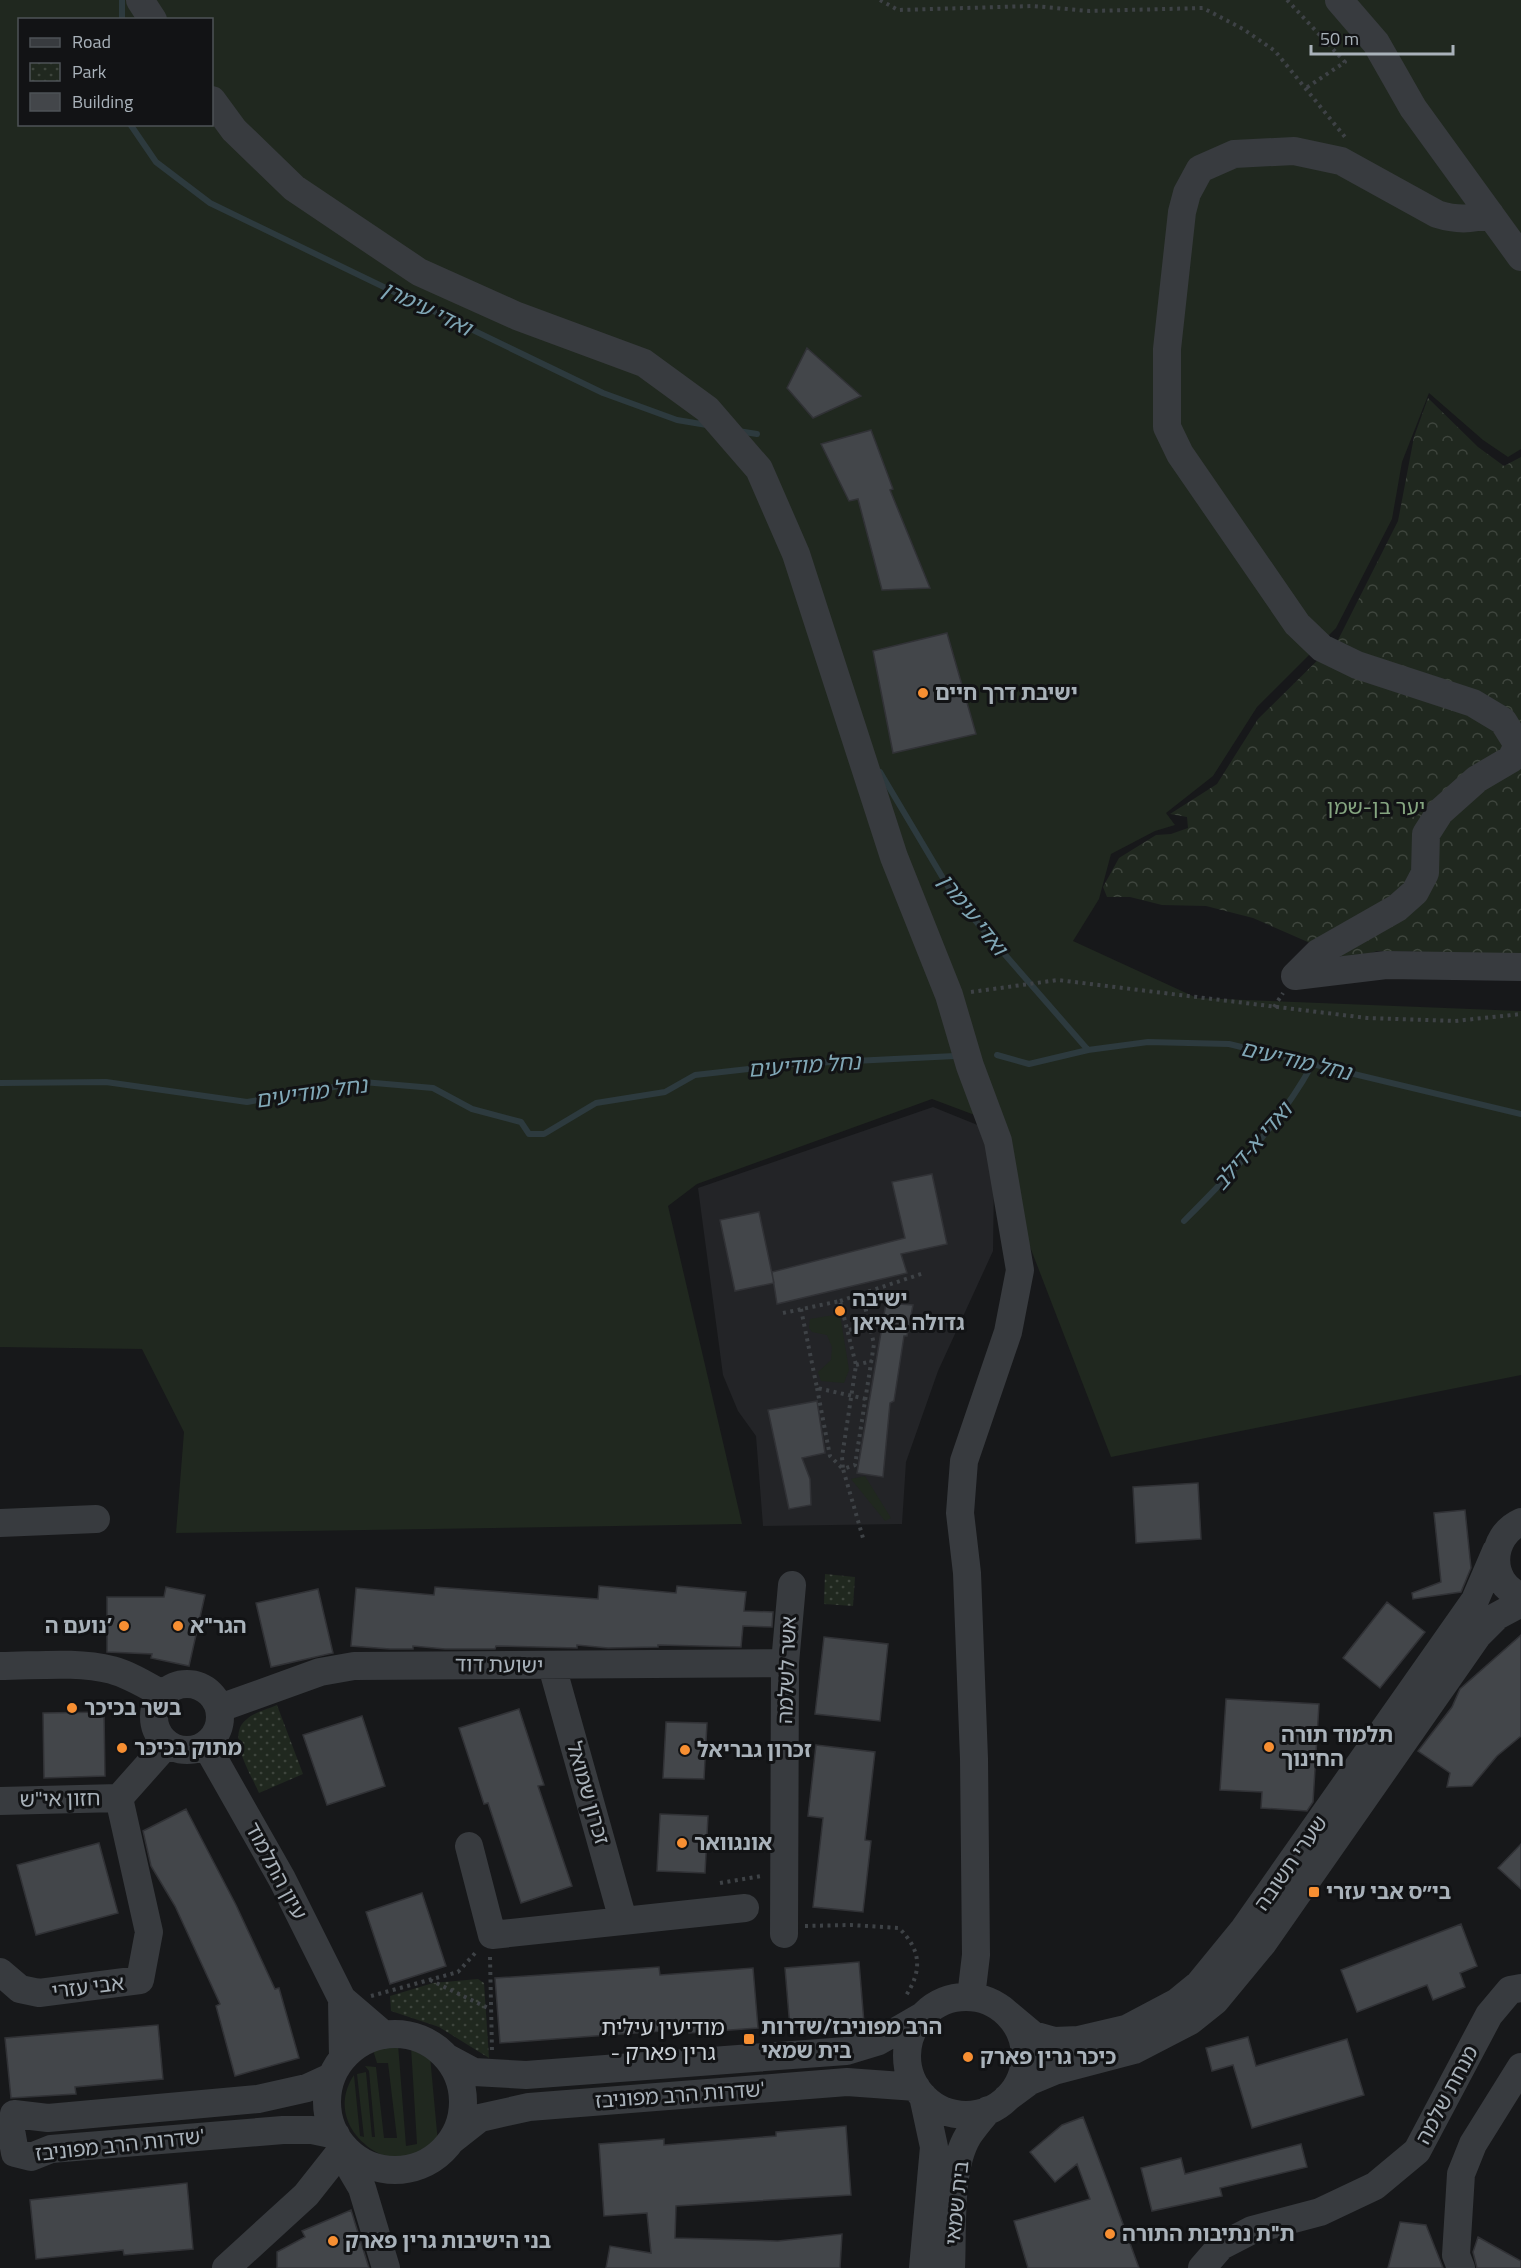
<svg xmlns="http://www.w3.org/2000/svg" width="1521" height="2268" font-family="'Titillium Web','Noto Sans Hebrew',sans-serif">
	<defs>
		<pattern id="forest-crowns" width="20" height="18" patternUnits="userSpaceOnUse" patternTransform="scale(1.5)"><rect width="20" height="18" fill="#20281f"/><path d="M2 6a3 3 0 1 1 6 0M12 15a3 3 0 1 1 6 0" fill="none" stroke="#3e453d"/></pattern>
		<pattern id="park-dots" width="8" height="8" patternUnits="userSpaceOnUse" patternTransform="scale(1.5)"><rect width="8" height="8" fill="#20281f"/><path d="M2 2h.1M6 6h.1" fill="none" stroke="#3e453d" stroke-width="1.8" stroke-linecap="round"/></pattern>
	</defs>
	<rect width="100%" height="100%" fill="#17181a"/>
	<path fill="#232427" d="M933 1107 980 1126 994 1178 993 1251 938 1371 906 1462 902 1524 763 1526 756 1436 738 1411 723 1375 698 1188Z"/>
	<path fill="#20281f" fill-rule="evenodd" d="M0 0H1521V449L1508 457 1483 440 1429 393 1402 462 1392 519 1336 628 1257 707 1213 776 1166 813 1175 825 1155 831 1111 854 1099 899 1073 941 1197 998 1521 1011V1375L1111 1457 980 1117 932 1099 697 1184 668 1206 742 1524 176 1533 184 1432 142 1349 0 1347ZM20 20H212V124H20Z
		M840 1314 849 1370 844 1383 821 1381 818 1372 831 1360 832 1347 827 1335 812 1332 809 1328 810 1319Z
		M865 1476 891 1518 885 1521 851 1479Z
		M398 2044 406 2146 417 2144 411 2047 430 2056 438 2143C428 2151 418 2159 405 2161 396 2162 386 2157 378 2153 348 2137 334 2105 354 2075L360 2136 364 2137 357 2074 366 2072 372 2137H375L369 2071 365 2066 376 2067 384 2138H397L388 2063H377L373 2050Z"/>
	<path fill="url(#forest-crowns)" d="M1428 398 1478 447 1504 466 1521 457V954L1377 951 1349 960 1253 918 1206 906 1162 905 1130 897H1107L1103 887 1119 858 1156 835 1171 834 1188 828 1187 817 1170 814 1217 784 1258 719 1338 640 1398 521 1414 437Z"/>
	<path fill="url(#park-dots)" d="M825 1574 855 1577 853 1606 824 1604Z
		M277 1705 303 1774 259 1793C251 1774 225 1735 247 1719 255 1712 268 1709 277 1705Z
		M478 1979 484 1983 489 2058 439 2027 391 2011 390 1996 433 1983Z"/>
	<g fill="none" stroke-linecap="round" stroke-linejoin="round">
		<path stroke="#2d3a3e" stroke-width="6" d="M122 0V20
			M130 124 156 162 210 203 603 393 677 420 707 425
			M738 431 757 434
			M880 772 953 895 1088 1050
			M997 1055 1029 1064 1088 1050 1148 1042 1229 1044 1521 1114
			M0 1083 106 1082 247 1102 363 1082 433 1088 472 1109 521 1122 529 1134H544L596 1103 665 1092 695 1075 793 1064 955 1056
			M1184 1221C1232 1173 1279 1125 1312 1065"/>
	</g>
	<path fill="#43464a" stroke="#313236" stroke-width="1.5" d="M807 348 861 396 813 418 787 388Z
		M871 430 893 489 890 490 930 588 882 590 858 499 849 501 821 444Z
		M947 633 976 734 893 753 873 651Z
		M932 1174 947 1244 901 1254 907 1273 777 1304 772 1272 905 1238 892 1182Z
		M759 1212 774 1283 735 1291 720 1220Z
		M886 1303 913 1305 907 1336H904L894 1401 890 1403 883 1477 857 1473Z
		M817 1401 825 1453 802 1458 810 1479 811 1505 789 1509 768 1410Z
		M1198 1483 1201 1539 1136 1543 1133 1487Z
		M1465 1510 1471 1568 1461 1592 1413 1599 1412 1593 1441 1582 1434 1513Z
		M599 1586 676 1593 677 1586 746 1592 744 1611 773 1612 772 1627 743 1626 741 1647 658 1645V1647L608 1648 577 1645V1648L496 1646 495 1649H445L413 1646V1649H390L351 1646 356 1588 434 1595 435 1587 598 1599Z
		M166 1587 205 1595 189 1666 151 1658 152 1654 107 1652V1597H164Z
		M318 1589 333 1653 271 1667 256 1603Z
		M1387 1602 1425 1632 1380 1688 1343 1658Z
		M1521 1635V1736L1497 1756 1472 1786 1447 1787 1450 1773 1418 1751 1452 1707 1460 1689Z
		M824 1637 888 1644 880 1721 815 1714Z
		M1226 1699 1319 1704 1313 1802 1307 1811 1261 1808 1262 1792 1220 1790Z
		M519 1709 544 1785 538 1786 572 1886 521 1903 488 1803 484 1804 459 1728Z
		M104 1712 105 1776 44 1778 43 1713Z
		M362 1716 385 1786 327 1805 303 1735Z
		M666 1722 707 1723 704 1779 663 1778Z
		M816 1745 875 1752 865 1840 871 1841 863 1912 813 1907 823 1818 808 1816Z
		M186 1809 236 1905 275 1989 279 1988 299 2058 235 2076 216 2006 220 2004 175 1906 151 1866 143 1831Z
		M660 1814 708 1816 705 1873 657 1871Z
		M99 1843 118 1913 36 1935 17 1865Z
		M1521 1844V1889L1498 1868Z
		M422 1893 446 1966 390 1984 366 1912Z
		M1461 1924 1477 1966 1460 1973 1465 1987 1433 2000 1427 1985 1357 2012 1341 1970Z
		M859 1962 864 2023 790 2028 785 1968Z
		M659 1967 660 1975 753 1968 758 2028 689 2033V2029L500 2043 495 1978Z
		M158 2025 163 2079 75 2087 76 2094 11 2098 5 2038Z
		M1248 2037 1256 2066 1347 2039 1364 2095 1252 2128 1233 2065 1212 2071 1206 2048Z
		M1083 2117 1111 2191 1139 2268H1028L1014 2221 1090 2199 1077 2164 1055 2182 1030 2152 1062 2125Z
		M846 2126 851 2195 676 2206 675 2238 778 2241 842 2234 840 2268H606L610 2246 651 2253 647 2213 604 2216 599 2144 664 2139V2145L776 2136V2132Z
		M1301 2144 1307 2167 1220 2188 1222 2196 1152 2211 1141 2168 1181 2158 1185 2174Z
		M187 2183 193 2249 124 2255 123 2250 36 2259 30 2200Z
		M351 2210 369 2268H277V2252L305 2237 302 2231Z
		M1400 2222 1426 2225 1443 2268H1388Z
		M1478 2237 1521 2261V2268H1477L1473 2252Z"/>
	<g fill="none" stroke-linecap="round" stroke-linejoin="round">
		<path stroke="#3e4246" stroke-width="4" stroke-dasharray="3 4.5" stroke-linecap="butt" d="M880 0 898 10 1033 6 1089 11 1203 8 1243 29 1275 51 1345 137
			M1287 0 1345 62 1306 88
			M971 992 1058 980 1367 1018 1455 1021 1521 1014
			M1274 1007 1283 993
			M862 1294 874 1344 855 1465 843 1469 863 1538
			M840 1301 924 1273
			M801 1309 817 1388 866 1399
			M783 1313 840 1301 856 1365 842 1457 843 1469
			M849 1330 869 1324
			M856 1365 872 1361
			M817 1388 830 1456 843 1469
			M720 1883 761 1876
			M805 1926 851 1925 899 1928C921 1950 923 1970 905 1997
			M490 1957 492 2051
			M430 1980 490 2009
			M371 1996 458 1972 477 1951"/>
		<path stroke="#383b3f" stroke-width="28" d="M140 0 153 20
			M1339 0 1376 43 1413 108 1521 257
			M212 100 234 130 294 188 419 272 517 316 644 363 707 409 759 469 796 554 894 857 949 995 970 1066 998 1141 1020 1270 1008 1332 964 1461 960 1513 967 1573 974 1759 976 1955 971 1997
			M1295 976 1318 953 1397 908 1415 892 1425 873 1426 834 1440 812 1477 779 1511 759 1518 745 1503 721 1473 703 1357 665 1322 648 1297 624 1180 454 1167 427V349L1182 212 1187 193 1200 169 1234 154 1294 151 1341 161 1437 214C1456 220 1471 220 1490 214
			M1295 976 1386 965 1521 967
			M1521 1522C1489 1536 1487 1583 1521 1596
			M0 1523 96 1519
			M0 1666C36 1666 76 1661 112 1670 130 1675 146 1685 162 1694
			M552 1666 623 1920
			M154 1717a33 33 0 1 1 66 0a33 33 0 1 1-66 0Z
			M220 1708 320 1672 354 1666 785 1663
			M206 1745 282 1879 342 1999 384 2035
			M0 1801 119 1798 167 1744
			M469 1846 492 1935 745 1908
			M784 1934 785 1663 792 1585
			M0 1972 20 1989 39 1993 140 1980 149 1932 119 1798
			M907 2056a59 59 0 1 1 118 0a59 59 0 1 1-118 0Z
			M342 1999 343 2058
			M1002 2009 1033 2035 1054 2041 1079 2040 1126 2029 1177 2002 1199 1984 1244 1929 1475 1600 1496 1551
			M327 2102a68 68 0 1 1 136 0a68 68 0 1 1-136 0Z
			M446 2057 474 2072 526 2075 846 2051 879 2041 924 2015
			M331 2077 307 2088 258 2099 48 2118 14 2114 11 2130 15 2153 31 2157 51 2149 283 2130H312L336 2135
			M1007 2098 1030 2081 1054 2071 1134 2050 1190 2021 1215 2001 1263 1943 1478 1635 1497 1616 1521 1603
			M452 2140 480 2118 529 2107 847 2082 916 2087
			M352 2171 362 2188 386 2268
			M226 2268 306 2195 344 2147
			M923 2268 934 2147 923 2096
			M951 2268C953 2230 948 2169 968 2136 974 2127 982 2118 988 2110
			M1202 2268 1221 2246 1252 2230 1320 2212 1375 2186 1417 2151 1489 2015 1510 1990 1521 1988
			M1461 2268 1456 2255 1461 2174 1473 2144 1521 2067"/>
	</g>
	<g fill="#f78f32" stroke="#121315" stroke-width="2">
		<circle cx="923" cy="693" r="6"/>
		<circle cx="840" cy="1311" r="6"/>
		<circle cx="124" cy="1626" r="6"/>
		<circle cx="178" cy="1626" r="6"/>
		<circle cx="72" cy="1708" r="6"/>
		<circle cx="1269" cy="1747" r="6"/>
		<circle cx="122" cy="1748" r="6"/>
		<circle cx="685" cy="1750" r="6"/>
		<circle cx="682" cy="1843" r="6"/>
		<rect x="1308" y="1886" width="12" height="12" rx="3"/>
		<rect x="743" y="2033" width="12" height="12" rx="3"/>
		<circle cx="968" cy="2057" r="6"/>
		<circle cx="1110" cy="2234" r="6"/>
		<circle cx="333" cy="2241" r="6"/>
	</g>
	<g text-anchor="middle" stroke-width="6" stroke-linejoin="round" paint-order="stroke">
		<g font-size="21" font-weight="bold" fill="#a9b2ba" stroke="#121315" text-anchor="start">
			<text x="935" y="700">ישיבת דרך חיים</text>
			<text x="852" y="1306">ישיבה<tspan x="852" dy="24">גדולה באיאן</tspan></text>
			<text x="112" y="1633" text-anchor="end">נועם ה’</text>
			<text x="190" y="1633">הגר"א</text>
			<text x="84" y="1715">בשר בכיכר</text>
			<text x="1281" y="1742">תלמוד תורה<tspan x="1281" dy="24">החינוך</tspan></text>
			<text x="134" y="1755">מתוק בכיכר</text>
			<text x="697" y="1757">זכרון גבריאל</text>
			<text x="694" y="1850">אונגוואר</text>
			<text x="1326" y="1899">בי״ס אבי עזרי</text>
			<text x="761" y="2034">הרב מפוניבז/שדרות<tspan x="761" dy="24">בית שמאי</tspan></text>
			<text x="980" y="2064">כיכר גרין פארק</text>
			<text x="1122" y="2241">ת"ת נתיבות התורה</text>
			<text x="345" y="2248">בני הישיבות גרין פארק</text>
		</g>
		<g font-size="21" fill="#85a580" stroke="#121315">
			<text x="1376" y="814">יער בן-שמן</text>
		</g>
		<g font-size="21" fill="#a9b2ba" stroke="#121315">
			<text transform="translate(499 1665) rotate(1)" y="7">ישועת דוד</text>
			<text transform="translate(787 1670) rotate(-88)" y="7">אשר לשלמה</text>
			<text transform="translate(588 1793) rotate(74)" y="7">זכרון שמואל</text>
			<text transform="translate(60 1799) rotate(-1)" y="7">חזון אי"ש</text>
			<text transform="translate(1291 1863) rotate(-55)" y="7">שערי תשובה</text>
			<text transform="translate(276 1871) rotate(62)" y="7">עיון התלמוד</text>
			<text transform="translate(88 1987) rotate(-7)" y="7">אבי עזרי</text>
			<text transform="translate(680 2095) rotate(-4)" y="7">שדרות הרב מפוניבז'</text>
			<text transform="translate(1447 2095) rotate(-62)" y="7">מנחת שלמה</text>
			<text transform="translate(120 2145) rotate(-6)" y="7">שדרות הרב מפוניבז'</text>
			<text transform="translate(957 2203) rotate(-84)" y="7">בית שמאי</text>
		</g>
		<g font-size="22" font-style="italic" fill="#80a7b6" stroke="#121315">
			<text transform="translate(427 308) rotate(26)" y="8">ואדי עימרן</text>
			<text transform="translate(973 914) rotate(52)" y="8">ואדי עימרן</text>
			<text transform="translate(1296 1060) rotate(13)" y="8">נחל מודיעים</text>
			<text transform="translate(804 1065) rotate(-4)" y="8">נחל מודיעים</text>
			<text transform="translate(311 1092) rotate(-8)" y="8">נחל מודיעים</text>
			<text transform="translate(1252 1146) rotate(-49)" y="8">ואדי א-דילב</text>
		</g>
		<g font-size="22" fill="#cad0d6" stroke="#121315">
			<text x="663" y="2035">מודיעין עילית<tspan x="663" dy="25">- גרין פארק</tspan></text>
		</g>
	</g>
	<rect x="18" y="18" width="195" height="108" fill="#121315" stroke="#4e5357" stroke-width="1.5"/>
	<rect x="30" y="38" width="30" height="9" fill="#383b3f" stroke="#4e5357" stroke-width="1.5"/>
	<text x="72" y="48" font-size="18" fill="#a9b2ba">Road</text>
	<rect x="30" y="63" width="30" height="18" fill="url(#park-dots)" stroke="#4e5357" stroke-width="1.5"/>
	<text x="72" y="78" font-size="18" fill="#a9b2ba">Park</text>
	<rect x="30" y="93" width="30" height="18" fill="#43464a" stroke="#4e5357" stroke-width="1.5"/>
	<text x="72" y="108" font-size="18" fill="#a9b2ba">Building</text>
	<path d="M1311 45v9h142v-9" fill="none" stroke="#a9b2ba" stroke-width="3"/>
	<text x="1320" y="45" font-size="18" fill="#a9b2ba" stroke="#121315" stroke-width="4.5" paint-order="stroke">50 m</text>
</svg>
